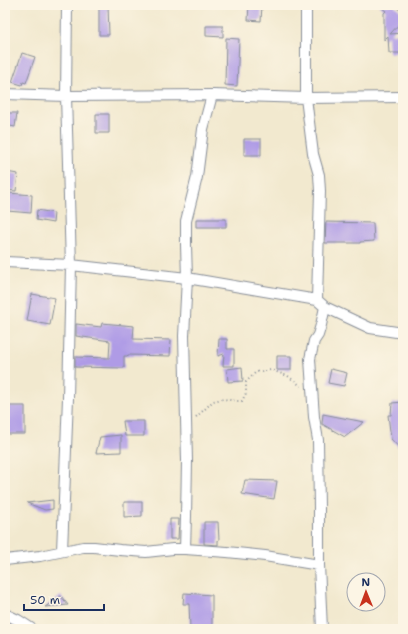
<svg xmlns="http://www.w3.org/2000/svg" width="408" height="634" font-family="'Shantell Sans',sans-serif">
	<rect width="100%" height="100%" fill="#fcf5e5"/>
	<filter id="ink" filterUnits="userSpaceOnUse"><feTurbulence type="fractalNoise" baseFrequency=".025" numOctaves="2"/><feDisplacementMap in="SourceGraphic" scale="8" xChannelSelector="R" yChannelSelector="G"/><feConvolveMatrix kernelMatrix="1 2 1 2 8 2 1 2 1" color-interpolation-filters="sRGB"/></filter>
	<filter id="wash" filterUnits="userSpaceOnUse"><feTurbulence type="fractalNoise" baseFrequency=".012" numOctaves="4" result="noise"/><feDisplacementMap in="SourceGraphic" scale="16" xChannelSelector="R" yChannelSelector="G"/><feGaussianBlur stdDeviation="0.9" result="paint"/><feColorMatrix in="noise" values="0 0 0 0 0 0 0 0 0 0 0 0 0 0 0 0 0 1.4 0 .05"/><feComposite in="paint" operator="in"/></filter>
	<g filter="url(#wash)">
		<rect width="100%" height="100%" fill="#f2e9cf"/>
		<g id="blocks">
			<path fill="#af9be6" d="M99 5H108L109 35H99Z
				M249 5H262L261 21 248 20Z
				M378 5H394L403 13V20L390 34 403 33V53H389L388 36 384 40V13L386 11Z
				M206 26H223V37L206 36Z
				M226 38 239 39 237 86 225 85Z
				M22 53 35 57 26 83 23 82 22 85 12 82Z
				M6 113H17L15 127 5 125Z
				M96 114H109V133H96Z
				M244 139H261V155H244Z
				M6 172 18 174 16 191 5 190Z
				M9 193 32 195 31 213 7 211Z
				M37 210 54 213 53 223 36 220Z
				M196 219H226V227H196Z
				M326 222 373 223 374 241 360 242V243H325Z
				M32 294 55 298 50 325 27 321Z
				M102 323 134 326 133 339 171 340 170 356 128 355 127 356H124V368L75 367V357L109 358 110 341 76 336V324L101 327Z
				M219 339H227V349H234V366H223L224 354 218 356Z
				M277 356H291V370H277Z
				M242 367 243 381 228 382 227 369Z
				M331 369 347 373 344 386 328 383Z
				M403 402V452L391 439 388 415H391L392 403Z
				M5 406H25V434H6Z
				M323 414 364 422 345 437 322 424Z
				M123 421H144V436H125Z
				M121 435V452L96 453 100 437Z
				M245 480 277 481 274 499 242 494Z
				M53 500V509L45 510 27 503Z
				M124 502H142V516L124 517Z
				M170 519H179L178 539H170Z
				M204 522H218L219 540H218V545L204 544Z
				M184 593 212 595V629H190L189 604H183Z
				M61 596 68 605 45 607Z"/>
		</g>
	</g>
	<g filter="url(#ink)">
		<use href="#blocks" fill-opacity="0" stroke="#868c96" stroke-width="1"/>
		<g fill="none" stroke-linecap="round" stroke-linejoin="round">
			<g stroke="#868c96" stroke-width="12">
				<path id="minor" d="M306 5V98L313 154 319 175 320 191 317 300
					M5 94 66 96 212 95 306 98 403 97
					M5 262 71 265 187 278 317 300 325 307 370 328 403 333
					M185 549 186 516 187 461 184 336 187 278 186 245V221L197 177 203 129 212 95
					M62 551 68 398 71 265 66 96 67 5
					M5 560 40 556 83 547H94L120 550 146 552 173 549H185L227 552 265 556 319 565
					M5 614 18 620 32 629
					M322 629 319 565V508L318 440 314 417 310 359 314 341 318 335 321 325 325 307"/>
			</g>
			<path stroke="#868c96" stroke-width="2" stroke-dasharray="1 3" stroke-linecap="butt" d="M196 417 205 409 213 401 223 399 237 401H242L246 393V382L256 372 271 370 288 376 301 386"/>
			<use href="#minor" stroke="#fff" stroke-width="10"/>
		</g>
	</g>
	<rect width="408" height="634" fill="none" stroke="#fcf5e5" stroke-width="20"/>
	<g transform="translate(366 592) rotate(359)"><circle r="19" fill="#fcf5e5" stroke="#a2a6af"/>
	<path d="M0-3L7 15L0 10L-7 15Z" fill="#c8321e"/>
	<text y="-6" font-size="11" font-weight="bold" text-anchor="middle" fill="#1b2f5e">N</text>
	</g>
	<path d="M24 604v6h80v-6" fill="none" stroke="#1b2f5e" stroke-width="2"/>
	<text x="30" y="604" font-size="12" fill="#1b2f5e" stroke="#fcf5e5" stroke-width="3" paint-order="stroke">50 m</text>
</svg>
